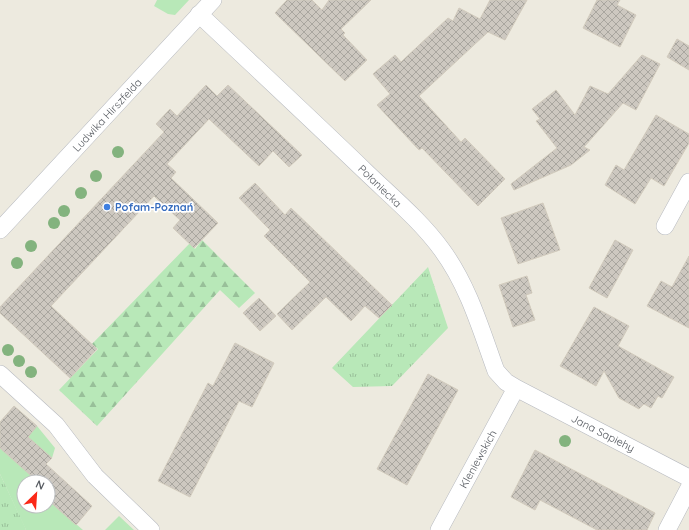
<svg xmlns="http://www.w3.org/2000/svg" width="689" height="530" font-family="Quicksand,sans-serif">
	<defs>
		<pattern id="forest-firs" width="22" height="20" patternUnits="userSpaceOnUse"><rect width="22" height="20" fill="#b8e8b8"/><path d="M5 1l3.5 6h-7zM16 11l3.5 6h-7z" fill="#98bf99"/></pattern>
		<pattern id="park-tufts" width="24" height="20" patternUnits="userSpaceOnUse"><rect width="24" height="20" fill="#b8e8b8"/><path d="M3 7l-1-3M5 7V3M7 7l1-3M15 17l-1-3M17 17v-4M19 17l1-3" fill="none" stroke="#98bf99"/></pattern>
		<pattern id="building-cross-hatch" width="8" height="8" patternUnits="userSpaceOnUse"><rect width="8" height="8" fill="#cdc8c0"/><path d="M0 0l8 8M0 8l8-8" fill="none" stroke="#a9a69f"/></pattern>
	</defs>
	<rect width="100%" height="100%" fill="#edeadf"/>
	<path fill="#b8e8b8" d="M157 0H189L175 15 168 14 154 6Z
		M37 426 55 448 52 458 41 449 42 468 29 482H24V506H48V500L83 530H26L0 474V448L10 457Z
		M119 516 134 530H105Z"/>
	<path fill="url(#forest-firs)" d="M202 240 255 293 239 308 220 290 97 426 59 390 98 349 92 344 190 243 195 249Z"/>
	<path fill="url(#park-tufts)" d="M428 267 448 328 392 386 353 387 332 368Z
		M0 474 25 527 26 530H0Z"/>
	<path fill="url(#building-cross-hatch)" stroke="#d2cbbd" d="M287 0H312L322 10 329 0H371L341 29 345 33 343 35 367 60 345 81 275 13Z
		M490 0H527L505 40 488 32 419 96 461 142 465 138 505 179 478 206 422 148 419 150 377 105 390 94 373 74 395 55 401 62 448 18 453 21 459 8 480 19Z
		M597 0H620L617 5 636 15 620 47 583 28Z
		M677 39 689 46V70L667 57Z
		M642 55 660 64 636 110 623 103 584 147 590 150 571 165 514 190 511 184 557 148 536 121 540 119 532 109 556 90 575 115 590 86 608 94Z
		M206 85 217 96 228 85 302 155 289 167 273 151 259 166 209 119 167 164 176 172 171 178 218 223 194 248 173 228 180 220 154 196 51 306 97 349 70 378 0 313V307L164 132 156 124 170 109 177 116Z
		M656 115 689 134V143L664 186 651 178 635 204 605 185 616 165 624 170Z
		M255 183 285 215 291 208 392 305 379 318 365 306 351 321 326 297 292 330 277 314 310 282 264 236 270 230 239 198Z
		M543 203 560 250 518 264 501 218Z
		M615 240 633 250 607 298 589 288Z
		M689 256V328L647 306 661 281 672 287Z
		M527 276 532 293 526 295 535 320 513 327 499 285Z
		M259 298 276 316 260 331 243 313Z
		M594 307 629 326 618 346 674 377 662 398 658 396 651 408 644 404 639 409 619 398 604 371 596 386 560 366Z
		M235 343 274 363 252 407 239 401 190 497 158 481 208 383 213 386Z
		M428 374 458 390 407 485 377 469Z
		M14 406 37 426 28 437 52 458 46 464 92 506 76 525 48 500V482H38L0 448V422Z
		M535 450 655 513 647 530H597L540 500 535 510 511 497Z"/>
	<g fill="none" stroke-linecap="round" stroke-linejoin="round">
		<g stroke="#b7bac0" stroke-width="18">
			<path id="street" d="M199 14C255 67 311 119 366 172 392 197 421 221 442 250 469 287 481 330 496 371L506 382 516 388 689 478
				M665 226 689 182
				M0 230 213 0
				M0 374 56 425 95 476 151 530
				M439 530 516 388
				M667 530 689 488"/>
		</g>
		<use href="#street" stroke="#fff" stroke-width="17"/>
	</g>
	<g fill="#83b37e">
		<circle cx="118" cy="152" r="6"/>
		<circle cx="96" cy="176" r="6"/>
		<circle cx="81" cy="193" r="6"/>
		<circle cx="64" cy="211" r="6"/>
		<circle cx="54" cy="223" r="6"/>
		<circle cx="31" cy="246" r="6"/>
		<circle cx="17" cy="263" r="6"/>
		<circle cx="8" cy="350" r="6"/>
		<circle cx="19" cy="361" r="6"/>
		<circle cx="31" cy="372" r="6"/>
		<circle cx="565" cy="441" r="6"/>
	</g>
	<circle fill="#3f7fe0" stroke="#fff" stroke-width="1.5" cx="107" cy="207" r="4"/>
	<g text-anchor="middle" stroke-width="3.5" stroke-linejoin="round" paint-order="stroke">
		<g font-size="11" fill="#585c62" stroke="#fff">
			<text transform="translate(107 115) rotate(-47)" y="4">Ludwika Hirszfelda</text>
			<text transform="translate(380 186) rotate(44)" y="4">Połaniecka</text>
			<text transform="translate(603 433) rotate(27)" y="4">Jana Sapiehy</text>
			<text transform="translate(478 459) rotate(-61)" y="4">Kleniewskich</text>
		</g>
		<g font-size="11" font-weight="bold" fill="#366cbe" stroke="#fff" text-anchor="start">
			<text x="115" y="211">Pofam-Poznań</text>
		</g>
	</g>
	<g transform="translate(36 494) rotate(25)"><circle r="19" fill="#ffffff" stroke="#bcbec0"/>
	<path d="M0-3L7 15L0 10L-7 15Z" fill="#fb2817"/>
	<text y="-6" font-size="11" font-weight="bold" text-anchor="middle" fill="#585c62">N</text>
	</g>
</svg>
